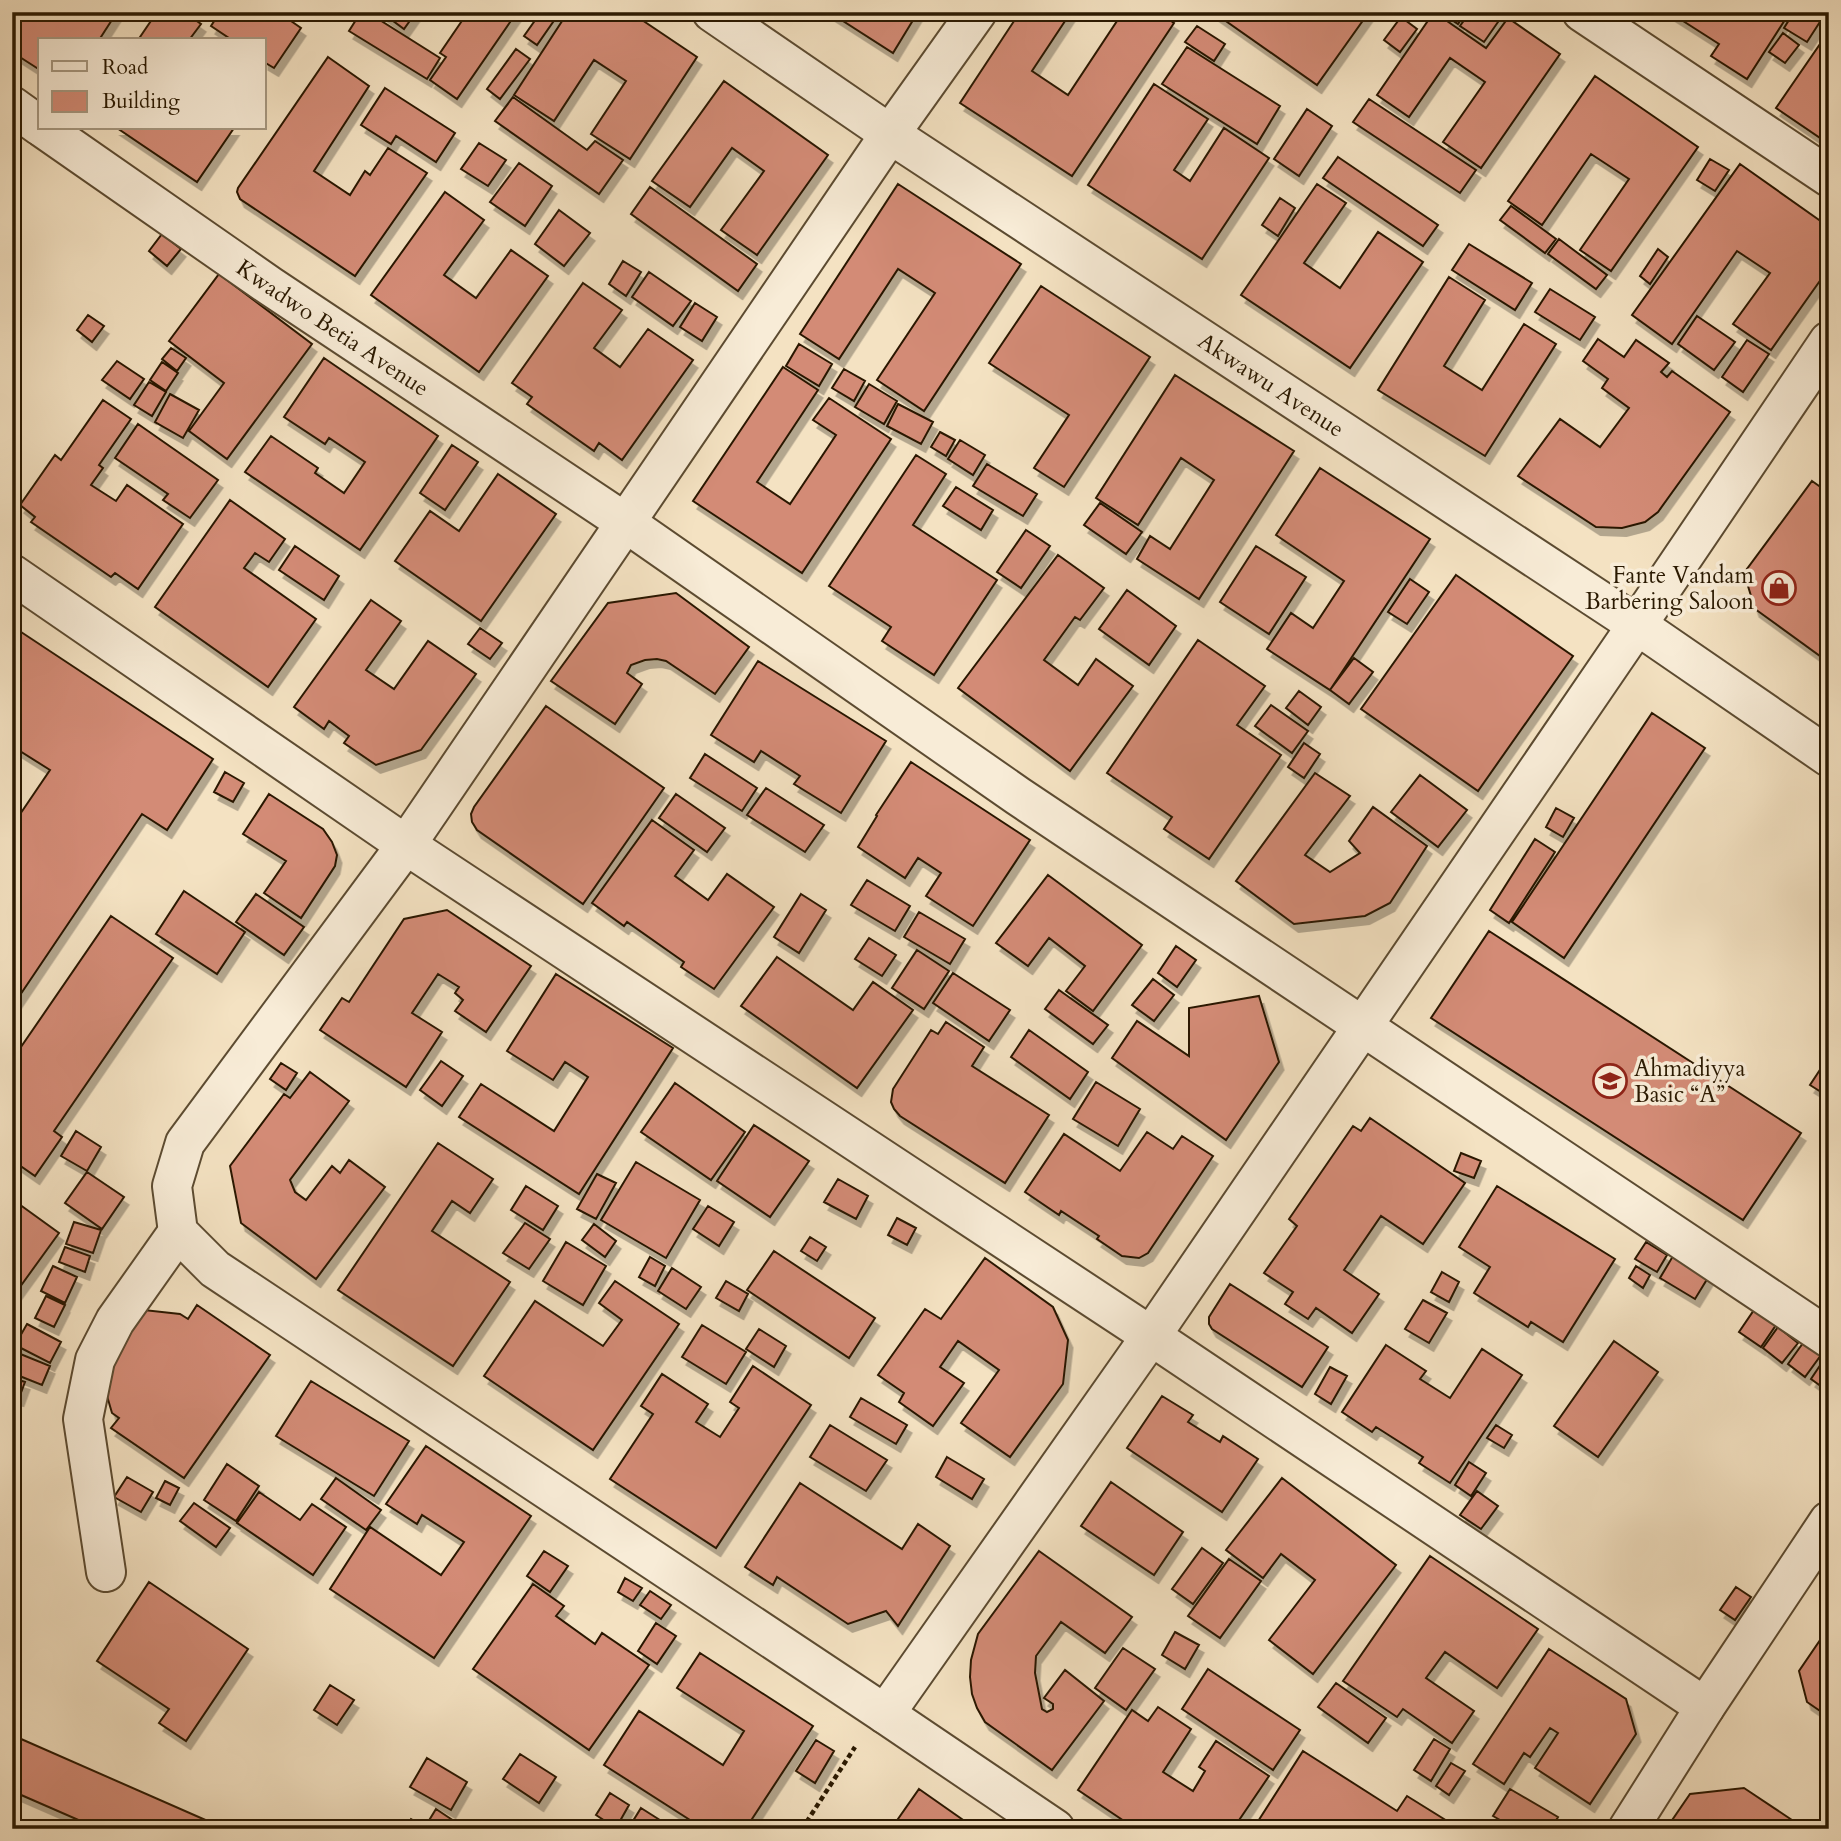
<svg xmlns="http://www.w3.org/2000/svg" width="1841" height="1841" font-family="Cardo,serif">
	<defs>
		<filter id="shadow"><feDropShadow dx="4.5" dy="8" stdDeviation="0" flood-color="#0004"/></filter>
	</defs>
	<rect width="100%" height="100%" fill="#f4e2c2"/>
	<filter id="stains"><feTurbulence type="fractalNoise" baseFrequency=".00286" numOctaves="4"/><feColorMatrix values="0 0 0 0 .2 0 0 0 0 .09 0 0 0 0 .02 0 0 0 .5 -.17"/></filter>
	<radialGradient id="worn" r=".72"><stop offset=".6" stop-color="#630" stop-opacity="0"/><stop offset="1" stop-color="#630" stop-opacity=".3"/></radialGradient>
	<path fill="#d38b76" stroke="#2a1901" stroke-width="2" filter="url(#shadow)" d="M12 12 65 13 117 12 99 40H40V70L12 52Z
		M157 12H184L201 24 189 40H138Z
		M220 12H278L301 28 274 68 264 62V40H232L211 26Z
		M361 12H367L440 58 427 79 349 31Z
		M381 12H416L404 29Z
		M468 12H517L457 99 430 80 446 57 440 53Z
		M541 12H560L537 45 524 36Z
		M568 12H630L697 57 630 159 591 134 626 81 594 60 554 121 514 95Z
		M829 12H918L893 53Z
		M1020 12H1071L1032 71 1068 95 1123 12 1131 18 1135 12H1158L1174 23 1072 176 960 103Z
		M1213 12H1369L1317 85Z
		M1434 12 1486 48 1508 18 1560 54 1481 168 1443 142 1485 82 1450 58 1409 117 1377 95Z
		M1440 12H1466L1458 24Z
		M1470 12H1505L1484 42 1460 26Z
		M1669 12H1743L1745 14 1746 12H1790L1747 79 1711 56 1719 44Z
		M1794 12H1822L1825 14 1807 42 1784 28Z
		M1401 17 1417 29 1400 52 1384 40Z
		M1197 26 1225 44 1214 61 1185 42Z
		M1829 31V144L1776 108Z
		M1783 33 1799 45 1785 63 1769 52Z
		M1187 47 1280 106 1257 144 1162 84Z
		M516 49 530 59 500 99 487 89Z
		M328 57 369 86 314 171 350 195 365 171 370 175 388 148 427 173 355 276 240 199 237 192 238 188Z
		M1595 76 1698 147 1611 271 1580 250 1629 179 1591 154 1542 225 1508 201Z
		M724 81 828 155 757 255 721 230 764 171 732 148 690 207 652 181Z
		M1154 84 1208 119 1174 170 1190 181 1224 128 1269 158 1202 259 1088 185Z
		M385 88 455 133 436 162 396 136 391 144 361 125Z
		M513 97 587 150 595 141 623 160 599 194 495 121Z
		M1369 99 1476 170 1460 193 1353 122Z
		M1307 109 1332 126 1299 176 1274 159Z
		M117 128H234L197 182Z
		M479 143 506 160 488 186 461 169Z
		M1338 157 1438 225 1423 246 1323 178Z
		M1710 159 1729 170 1715 191 1697 180Z
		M519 163 552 186 525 226 490 202Z
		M1740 164 1829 227V268L1771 350 1733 324 1770 273 1737 251 1672 344 1632 315Z
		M898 184 1021 264 924 411 877 380 935 293 898 269 839 359 800 334Z
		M1317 184 1346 203 1304 263 1340 288 1378 232 1423 262 1350 368 1241 295Z
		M650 187 757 264 738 291 631 214Z
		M445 192 484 220 444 275 476 298 511 250 548 276 479 372 371 295Z
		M1280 198 1295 208 1278 236 1262 225Z
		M1511 206 1556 239 1545 253 1500 220Z
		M559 210 590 233 564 266 535 244Z
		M162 234 181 249 167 266 149 251Z
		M1559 239 1607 275 1596 289 1548 254Z
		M1469 244 1532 283 1515 310 1452 270Z
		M1658 249 1668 257 1650 284 1640 276Z
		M623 261 641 272 626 296 609 284Z
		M649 272 691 301 673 326 632 297Z
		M219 274 312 344 227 459 189 431 224 383 169 341Z
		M1449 277 1485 300 1444 366 1482 390 1524 324 1556 344 1485 456 1378 390Z
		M583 283 622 310 594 348 620 367 648 329 693 360 622 460 599 443 594 451 527 404 532 397 512 383Z
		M1041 286 1150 357 1064 487 1034 468 1069 415 989 363Z
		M1550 289 1595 317 1580 340 1535 312Z
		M695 303 717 317 702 341 680 327Z
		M88 315 104 326 92 342 77 330Z
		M1697 316 1735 342 1714 370 1678 344Z
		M1598 339 1624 357 1636 340 1669 363 1661 372 1667 377 1672 371 1730 412 1658 512 1645 522 1622 528 1596 527 1518 476 1560 419 1600 447 1629 408 1602 388 1608 379 1583 361Z
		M1747 340 1769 354 1743 392 1722 377Z
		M799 344 832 364 819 386 786 366Z
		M171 348 186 358 177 371 162 359Z
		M324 358 438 436 360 550 245 472 271 436 318 468 315 473 344 493 365 462 329 438 325 444 284 417Z
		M117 361 144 379 130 399 102 380Z
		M162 362 178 373 166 391 150 380Z
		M783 367 818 390 757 482 790 504 836 435 813 420 829 398 891 439 802 573 693 501Z
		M844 369 865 381 854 401 832 388Z
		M1175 375 1294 451 1199 599 1137 559 1150 536 1170 549 1214 480 1181 458 1138 525 1096 498Z
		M149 382 166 392 152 416 134 405Z
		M869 384 897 401 884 424 855 407Z
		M170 394 199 410 183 438 155 422Z
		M103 400 131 419 99 465 103 468 91 485 116 501 127 485 183 524 138 589 115 573 111 577 31 522 35 517 20 505 55 455 61 460Z
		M898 404 933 422 921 444 887 426Z
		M138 424 218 480 190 518 163 500 168 494 115 458Z
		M940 432 955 440 946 456 931 447Z
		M960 440 985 455 973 475 948 459Z
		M452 445 478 462 445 510 420 493Z
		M916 455 946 474 913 525 997 580 934 675 882 641 891 627 829 586Z
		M987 464 1037 494 1023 516 973 486Z
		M1320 468 1430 539 1330 690 1267 649 1291 613 1313 628 1344 581 1276 535Z
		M498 474 556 514 481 621 395 561 430 511 459 531Z
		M1812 481 1829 493V643L1820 656 1755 609 1744 573Z
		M956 487 993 510 981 530 943 506Z
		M230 500 285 539 269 562 255 553 244 568 316 619 268 687 155 607Z
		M1100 503 1142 532 1126 554 1084 525Z
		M1026 530 1050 546 1021 588 997 572Z
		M295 546 339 576 324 600 279 570Z
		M1256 546 1306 577 1269 634 1220 602Z
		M1058 555 1104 588 1080 620 1075 617 1044 660 1078 685 1096 659 1133 686 1070 771 958 688Z
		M1456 575 1573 656 1478 791 1361 709Z
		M1410 579 1429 592 1407 624 1388 612Z
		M1127 590 1176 626 1149 665 1099 629Z
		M676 593 749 647 715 694 666 661 657 659 645 660 631 665 627 673 642 684 615 724 551 681 608 603Z
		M371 600 401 621 366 670 394 689 428 641 476 674 421 750 376 765 344 743 349 736 329 721 324 729 294 707Z
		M12 626 213 759 167 830 142 814 12 1007V826L50 770 12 746Z
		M480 628 502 643 490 659 468 644Z
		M1198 640 1265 686 1237 725 1281 755 1209 859 1164 829 1172 817 1107 773Z
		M1354 658 1373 672 1349 704 1330 690Z
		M758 661 886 741 841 813 794 784 800 776 761 751 754 762 711 735Z
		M1299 691 1321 707 1308 725 1286 708Z
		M1271 705 1308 731 1292 753 1255 726Z
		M546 706 664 788 583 904 477 830 472 822 471 814 474 807Z
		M1652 713 1705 748 1564 958 1512 922Z
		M1304 743 1320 754 1304 778 1288 767Z
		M705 754 757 788 742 811 690 778Z
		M911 762 1030 840 973 926 926 896 941 873 918 858 905 878 858 847 877 816 876 815Z
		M225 772 244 783 233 802 214 792Z
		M1315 773 1350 796 1305 855 1330 872 1360 853 1349 841 1373 807 1427 846 1390 903 1365 916 1294 924 1236 881Z
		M1420 775 1467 810 1438 847 1391 812Z
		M766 788 824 825 805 852 747 815Z
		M269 794 323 829 332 842 337 855 335 866 301 918 264 893 286 861 243 834Z
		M676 794 725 828 707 852 659 818Z
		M1556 808 1574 818 1563 837 1546 827Z
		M652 820 694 850 675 876 708 900 727 874 774 907 714 989 681 967 684 962 627 922 624 926 592 903Z
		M1535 839 1555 852 1509 923 1490 910Z
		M1048 875 1142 945 1093 1011 1066 991 1085 966 1049 938 1028 966 996 943Z
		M867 880 910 906 895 931 851 905Z
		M184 891 245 932 217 974 156 934Z
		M256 894 304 927 284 955 236 922Z
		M801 894 826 910 799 953 774 937Z
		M447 910 531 966 486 1032 455 1011 463 1000 455 993 459 987 438 974 412 1013 442 1032 406 1087 320 1030 342 998 349 1002 404 919Z
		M919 912 965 939 950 964 904 937Z
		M111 916 173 958 54 1131 62 1137 35 1176 12 1160V1060Z
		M1489 931 1801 1133 1743 1220 1431 1018Z
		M869 938 896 955 882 976 855 959Z
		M1176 946 1196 960 1177 987 1158 973Z
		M917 950 949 971 924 1009 892 988Z
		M777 957 853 1010 873 982 913 1010 857 1088 741 1006Z
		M953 973 1010 1010 989 1041 933 1003Z
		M556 974 673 1048 579 1194 459 1117 481 1084 554 1131 588 1077 565 1062 553 1080 507 1051Z
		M1153 979 1174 995 1154 1021 1132 1005Z
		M1059 990 1108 1025 1093 1044 1045 1009Z
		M1259 996 1279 1062 1226 1140 1112 1058 1137 1021 1189 1056V1008Z
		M946 1022 984 1047 972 1066 1049 1115 1005 1183 900 1116 894 1109 891 1102 893 1089 931 1030 938 1034Z
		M1029 1030 1088 1072 1070 1099 1011 1057Z
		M1829 1056V1097L1810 1085Z
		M441 1061 463 1076 442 1106 420 1090Z
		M281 1063 297 1073 286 1090 270 1079Z
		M310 1072 349 1101 290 1180 295 1192 306 1200 332 1166 340 1173 349 1160 385 1187 316 1279 241 1223 230 1166 284 1094 290 1098Z
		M1096 1082 1140 1109 1118 1146 1073 1119Z
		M675 1083 745 1132 711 1180 641 1132Z
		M1370 1118 1465 1183 1423 1244 1381 1216 1344 1270 1379 1294 1352 1333 1316 1308 1308 1319 1285 1304 1293 1292 1264 1273 1297 1226 1289 1219 1353 1126 1361 1131Z
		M754 1125 809 1161 770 1217 717 1181Z
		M76 1131 101 1147 87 1171 61 1156Z
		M1147 1132 1173 1149 1182 1136 1213 1156 1148 1253 1139 1258 1122 1256 1097 1239 1099 1236 1061 1211 1059 1215 1025 1192 1064 1134 1120 1171Z
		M438 1143 493 1179 470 1213 452 1201 432 1231 510 1282 453 1366 338 1290Z
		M1461 1153 1481 1161 1474 1178 1454 1171Z
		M636 1162 700 1200 666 1258 601 1220Z
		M87 1172 124 1197 102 1229 65 1203Z
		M597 1174 616 1183 596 1219 577 1209Z
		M838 1179 868 1196 856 1219 824 1202Z
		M526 1186 558 1206 543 1230 511 1210Z
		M1497 1186 1615 1259 1563 1342 1531 1322 1528 1327 1474 1293 1490 1267 1459 1247Z
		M12 1199 59 1233 12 1298Z
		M708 1206 734 1222 719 1246 693 1229Z
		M897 1218 916 1228 907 1245 888 1235Z
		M74 1222 101 1230 93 1253 66 1244Z
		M525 1223 550 1239 529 1269 503 1253Z
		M594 1224 616 1241 605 1257 582 1240Z
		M810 1237 826 1247 817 1261 801 1251Z
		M566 1242 606 1266 583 1305 543 1281Z
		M1646 1242 1667 1255 1657 1272 1635 1259Z
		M65 1247 90 1256 85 1272 59 1262Z
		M774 1251 875 1318 849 1358 747 1290Z
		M1673 1256 1709 1276 1695 1299 1660 1278Z
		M650 1257 665 1266 655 1286 639 1277Z
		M985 1258 1053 1307 1068 1340 1063 1384 1010 1457 961 1423 999 1370 958 1341 940 1367 964 1383 933 1426 899 1402 904 1393 878 1375 925 1309 941 1319Z
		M53 1266 77 1277 65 1303 41 1291Z
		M1636 1266 1650 1275 1643 1288 1629 1278Z
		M672 1268 701 1287 686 1309 658 1291Z
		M1442 1272 1459 1282 1449 1302 1431 1292Z
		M615 1281 679 1324 593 1450 484 1376 535 1301 603 1346 622 1320 599 1303Z
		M726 1281 748 1294 739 1311 716 1298Z
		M1230 1284 1328 1347 1302 1387 1212 1329 1209 1324V1317Z
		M46 1296 65 1305 54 1327 35 1318Z
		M1423 1300 1447 1313 1429 1343 1405 1329Z
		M197 1305 270 1355 184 1478 111 1428 119 1418 112 1413 100 1372 144 1310 180 1314 188 1319Z
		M1754 1310 1776 1325 1761 1347 1739 1332Z
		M27 1324 61 1342 50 1363 15 1345Z
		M702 1325 746 1352 726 1384 682 1357Z
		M1778 1327 1798 1343 1782 1363 1763 1348Z
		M759 1329 786 1346 774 1367 746 1349Z
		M1614 1341 1658 1372 1598 1457 1554 1426Z
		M1803 1343 1821 1355 1805 1377 1788 1364Z
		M1386 1345 1426 1371 1420 1379 1450 1398 1482 1349 1522 1375 1450 1483 1419 1463 1423 1457 1376 1427 1372 1432 1342 1412Z
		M13 1351 50 1366 42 1385 12 1373Z
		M1825 1358 1829 1360V1392L1811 1379Z
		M753 1366 811 1405 716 1548 610 1479 653 1414 641 1406 662 1374 708 1404 696 1422 720 1437 739 1408 730 1402Z
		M1330 1367 1347 1376 1331 1404 1315 1394Z
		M12 1378 25 1382 19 1398 12 1396Z
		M311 1381 409 1441 374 1496 276 1436Z
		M1162 1396 1193 1415 1188 1422 1220 1442 1223 1436 1258 1459 1222 1512 1127 1448Z
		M861 1398 907 1425 896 1444 850 1417Z
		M830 1425 887 1460 866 1491 810 1457Z
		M1496 1425 1512 1435 1504 1448 1487 1438Z
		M426 1446 531 1516 434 1658 330 1589 370 1527 441 1575 464 1542 422 1515 417 1524 386 1504Z
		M947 1457 984 1479 972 1499 936 1477Z
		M1469 1462 1486 1473 1471 1496 1455 1485Z
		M227 1464 259 1486 236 1521 204 1500Z
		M127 1477 153 1492 141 1512 114 1497Z
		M336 1478 381 1510 366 1530 321 1499Z
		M1282 1478 1396 1565 1313 1674 1269 1640 1315 1580 1281 1554 1263 1578 1226 1550Z
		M165 1481 179 1488 170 1505 156 1498Z
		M1111 1482 1183 1532 1154 1575 1081 1526Z
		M800 1483 902 1549 918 1524 950 1546 898 1626 886 1611 848 1624 777 1577 773 1585 745 1567Z
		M1477 1491 1498 1506 1481 1529 1460 1515Z
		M259 1492 300 1520 312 1504 346 1527 313 1575 237 1523Z
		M194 1503 230 1528 216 1547 180 1521Z
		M1202 1548 1223 1563 1193 1604 1172 1589Z
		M544 1551 568 1566 550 1592 527 1576Z
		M1039 1551 1132 1617 1105 1653 1061 1622 1036 1656 1035 1673 1042 1709 1047 1712 1053 1709V1704L1044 1698 1065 1670 1104 1701 1052 1770 985 1722 977 1708 972 1694 970 1677 971 1660 978 1634Z
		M1430 1556 1538 1629 1497 1688 1445 1652 1426 1678 1474 1711 1452 1743 1403 1709 1397 1717 1343 1681Z
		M1229 1559 1261 1581 1220 1638 1188 1616Z
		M625 1578 642 1588 633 1601 618 1592Z
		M149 1582 248 1649 186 1741 159 1723 169 1709 97 1661Z
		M533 1584 564 1606 556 1616 595 1644 602 1633 649 1665 589 1750 473 1669Z
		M1736 1587 1751 1597 1735 1620 1720 1610Z
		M650 1591 671 1605 661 1619 640 1605Z
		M656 1623 676 1636 657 1664 638 1651Z
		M1829 1627V1717L1807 1702 1799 1671Z
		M1175 1632 1199 1645 1185 1669 1162 1655Z
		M1123 1648 1155 1669 1126 1710 1095 1688Z
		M1549 1649 1626 1699 1636 1734 1590 1804 1535 1768 1558 1733 1550 1728 1530 1757 1524 1753 1504 1784 1473 1764Z
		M700 1653 813 1726 750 1822 701 1827 604 1765 639 1711 723 1765 744 1731 677 1688Z
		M1208 1669 1300 1730 1273 1770 1182 1709Z
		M1336 1683 1386 1718 1368 1743 1318 1707Z
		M330 1685 354 1700 337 1725 314 1710Z
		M1158 1707 1191 1729 1163 1772 1193 1791 1205 1771 1199 1767 1216 1741 1269 1776 1233 1829H1136L1078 1790 1132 1710 1148 1721Z
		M12 1735 226 1829H99L12 1791Z
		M1434 1739 1450 1749 1431 1781 1414 1770Z
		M816 1740 834 1751 815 1783 796 1771Z
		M1303 1751 1397 1811 1407 1796 1460 1829H1259L1255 1826Z
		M520 1754 556 1777 539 1803 503 1779Z
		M427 1758 467 1782 451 1810 410 1787Z
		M1451 1763 1465 1771 1449 1795 1436 1786Z
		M1744 1788 1792 1820 1793 1829H1666L1690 1794Z
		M919 1789 976 1829H891Z
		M1510 1789 1558 1817 1551 1829H1516L1493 1816Z
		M610 1793 629 1805 616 1828 596 1815Z
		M641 1808 674 1829H628Z
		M436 1809 466 1829H405L411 1819 425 1827Z"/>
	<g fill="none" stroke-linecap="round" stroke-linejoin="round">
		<g stroke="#5c4b31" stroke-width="42">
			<g id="minor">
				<path d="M977 12 890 134 406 845 185 1143 172 1186 178 1232 215 1269 885 1714 1055 1829"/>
				<path d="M1582 12 1829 177"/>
				<path d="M12 106 40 126"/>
				<path id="s1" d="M43 128 270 286 626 523 1018 796 1829 1338"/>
				<path d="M12 574 406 845 1151 1336 1705 1707"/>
				<path d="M106 1572 83 1419 95 1360 115 1321 178 1232"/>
				<path d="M885 1714 1151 1336 1637 625 1829 341"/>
				<path d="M1628 1829 1705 1707 1829 1521"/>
			</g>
		</g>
		<g stroke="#5c4b31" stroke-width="42">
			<g id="tertiary">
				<path id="s2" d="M712 12 890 134 1637 625 1829 757"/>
			</g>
		</g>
		<path stroke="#2a1901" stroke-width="4.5" stroke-dasharray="5 3.5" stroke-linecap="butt" d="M802 1829 855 1747"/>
		<use href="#minor" stroke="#f8ecd7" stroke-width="38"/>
		<use href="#tertiary" stroke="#f8ecd7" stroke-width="38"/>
	</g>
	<defs>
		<g id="shop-ring" transform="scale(1.75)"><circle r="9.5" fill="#f8ecd7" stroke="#8f2418" stroke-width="1.5"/><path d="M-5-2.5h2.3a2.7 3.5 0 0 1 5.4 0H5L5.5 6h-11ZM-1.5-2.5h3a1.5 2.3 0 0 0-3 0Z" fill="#8f2418"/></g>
		<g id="school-ring" transform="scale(1.75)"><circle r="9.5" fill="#f8ecd7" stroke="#8f2418" stroke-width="1.5"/><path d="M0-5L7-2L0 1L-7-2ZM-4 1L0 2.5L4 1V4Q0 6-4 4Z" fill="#8f2418"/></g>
	</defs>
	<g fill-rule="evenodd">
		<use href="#shop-ring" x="1779" y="588"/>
		<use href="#school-ring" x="1610" y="1081"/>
	</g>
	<g text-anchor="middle" stroke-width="7" stroke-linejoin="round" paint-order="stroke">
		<g font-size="23" fill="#2a1901" stroke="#f8ecd7">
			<text dy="8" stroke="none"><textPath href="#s1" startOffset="352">Kwadwo Betia Avenue</textPath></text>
			<text dy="8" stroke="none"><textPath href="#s2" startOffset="672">Akwawu Avenue</textPath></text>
		</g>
		<g font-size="23" fill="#2a1901" stroke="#f8ecd7" text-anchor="end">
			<text x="1754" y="583">Fante Vandam<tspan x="1754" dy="26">Barbering Saloon</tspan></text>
			<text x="1634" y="1076" text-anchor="start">Ahmadiyya<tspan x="1634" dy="26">Basic “A”</tspan></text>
		</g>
	</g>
	<rect width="1841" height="1841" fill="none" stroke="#f4e2c2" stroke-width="42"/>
	<rect x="14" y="14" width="1813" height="1813" fill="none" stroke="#2a1901" stroke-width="3.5"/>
	<rect x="21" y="21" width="1799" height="1799" fill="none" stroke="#2a1901" stroke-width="2"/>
	<rect x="38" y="38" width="228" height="91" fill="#f8ecd7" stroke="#a69881" stroke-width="2"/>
	<rect x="52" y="61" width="35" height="10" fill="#f8ecd7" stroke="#a69881" stroke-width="2"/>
	<text x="102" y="74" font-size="21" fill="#2a1901">Road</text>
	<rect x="52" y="91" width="35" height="21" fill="#d38b76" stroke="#a69881" stroke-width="2"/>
	<text x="102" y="108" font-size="21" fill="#2a1901">Building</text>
	<rect width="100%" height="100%" filter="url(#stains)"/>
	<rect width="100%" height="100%" fill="url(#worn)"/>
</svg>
